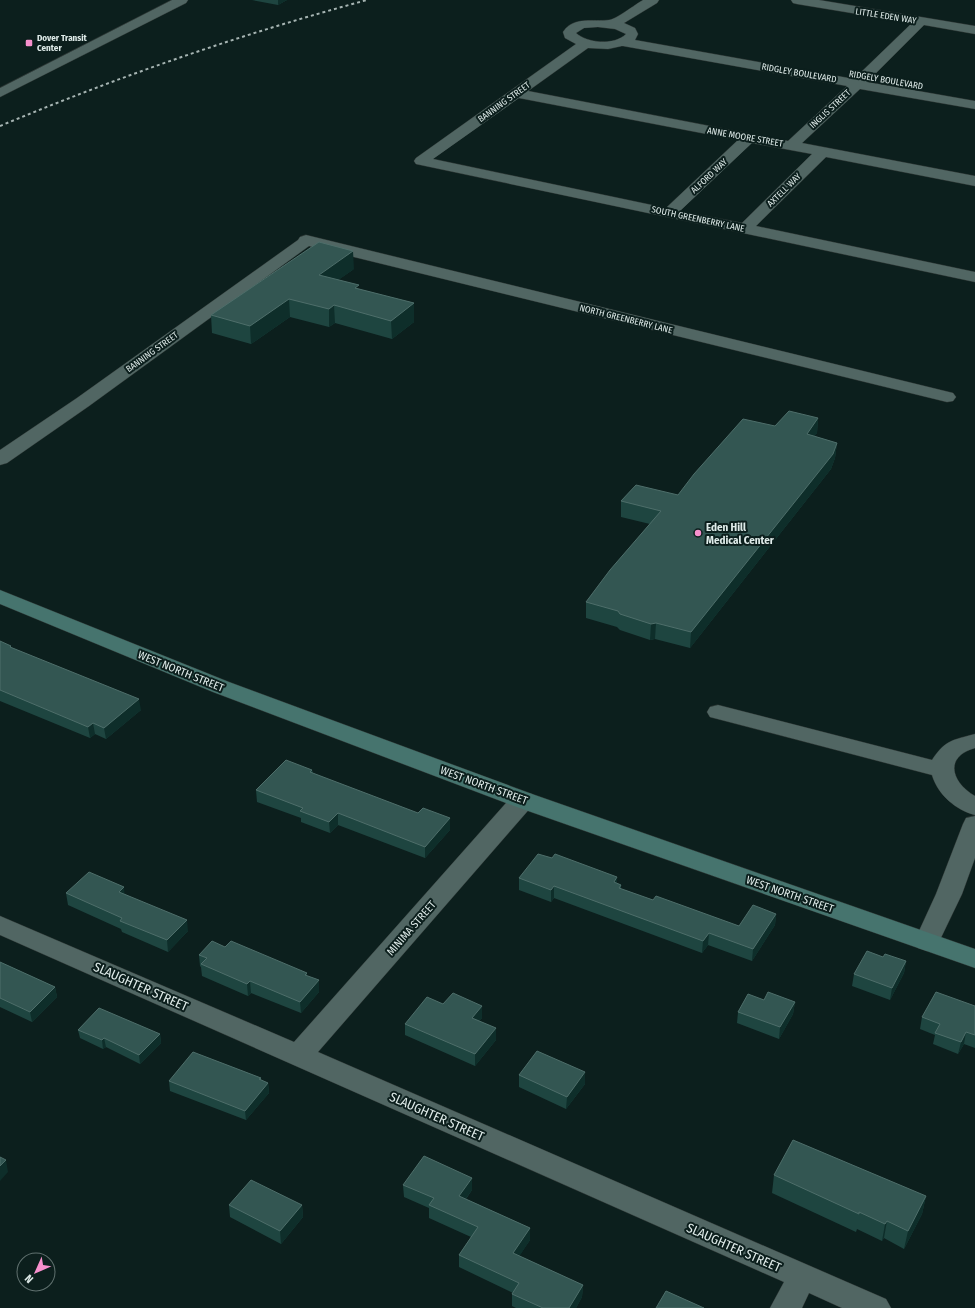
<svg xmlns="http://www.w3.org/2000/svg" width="975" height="1308" font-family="'Fira Sans Condensed',sans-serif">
	<rect width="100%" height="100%" fill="#0c1f1d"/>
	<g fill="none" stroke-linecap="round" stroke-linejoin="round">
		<g stroke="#2d3634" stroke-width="1">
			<path id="minor" d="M643 0H659L657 3 624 23 635 28 638 34 635 40 854 79 912 23 797 4 793 3 791 0H819L975 26V34L924 25 867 82 975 101V109L860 89 802 143 975 176V186L826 157 756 226 975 272V282L416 164 414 161 416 158 576 44 565 38 563 32C573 16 593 22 609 20 615 20 636 4 643 0ZM598 27 615 29 626 34C614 46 587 43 576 33L584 28ZM622 46H623L847 86 788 141 528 91 588 48 608 49ZM519 98 738 140 666 208 433 159ZM752 143 812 154 742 223 680 211Z
				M306 235 953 393 956 397 953 401 947 402 309 246 89 406 7 463 0 465V450L77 398 298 240 300 237Z
				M718 705 932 760C945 740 953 740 975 734V748C943 757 952 783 975 796V815C956 810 938 795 932 775L710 717 707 712 710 707Z
				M523 792 532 794 535 800 532 806 318 1052 886 1299 891 1308H842L809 1293 802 1308H770L784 1282 0 935V916L294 1042 514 794Z
				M975 816V858L962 894 936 948 927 951 918 948 914 942 936 894 963 824 966 818Z"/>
		</g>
		<g stroke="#2d3634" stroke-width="1">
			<path id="tertiary" d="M172 0H188L186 3 0 97V88Z"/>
		</g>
		<g stroke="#2d3634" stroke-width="1">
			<path id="secondary" d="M0 590 229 682 532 794 975 949V968L514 806 213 692 0 604Z"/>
		</g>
		<use href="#minor" fill="#516663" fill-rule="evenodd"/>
		<use href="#tertiary" fill="#516663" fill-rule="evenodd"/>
		<use href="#secondary" fill="#46746e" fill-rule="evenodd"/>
		<path stroke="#a6b4b2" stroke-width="2" stroke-dasharray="3 3" stroke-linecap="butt" d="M0 126C120 76 242 34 367 0"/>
	</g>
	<path fill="#1e4540" d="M252 0H287L278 5Z
		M354 269 338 280 359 289 414 303V322L392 339 335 323 329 327 290 317 251 344 212 333 211 315Z
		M818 418 817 433 814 436 837 443 835 458 831 469 690 648 655 639 650 640 620 630 617 627 586 618V602L650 524 621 517V501L678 495 775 426Z
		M0 641 11 647 141 710 106 739 95 734 90 738 0 701Z
		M312 770 313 773 450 830 425 858 338 825 330 833 301 822V818L257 802 256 790Z
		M519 878 617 883 621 885V889L653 900 739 926 776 914 775 925 752 961 708 945 702 953 554 898 551 902 519 890Z
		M66 893 125 894 188 931 168 952 122 932 121 929 68 905Z
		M225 947 307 973V976L319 992 301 1013 251 993 248 996 202 976 201 967 200 966 199 955Z
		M883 957 906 961 904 973 890 1000 852 986 854 974Z
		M0 962 55 987 57 997 32 1022 0 1007Z
		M764 1000 795 1002 793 1014 779 1039 737 1023 738 1012Z
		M443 1004 482 1018 479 1021 496 1040 475 1066 405 1035V1024Z
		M975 1006V1048L964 1044 958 1054 933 1044 935 1035 920 1029 922 1017Z
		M78 1030 160 1034 161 1043 140 1064 106 1047 103 1049 80 1038Z
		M519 1075 585 1084 566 1109 519 1087Z
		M261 1078V1080L268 1083 269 1093 246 1120 170 1091 169 1081Z
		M774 1175 926 1196 922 1214 904 1249 884 1238 882 1241 857 1229 856 1232 772 1193Z
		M403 1185 472 1190 466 1199 530 1228V1240L519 1256 583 1285 582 1297 576 1308H516L512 1306V1294L513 1293 459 1267V1255L471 1237 429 1218V1208L404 1197Z
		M229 1205H302L303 1217 281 1244 230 1217Z"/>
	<path fill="#0e2e2a" d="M278 0H287L278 5Z
		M353 251 354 269 320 293 319 275Z
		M289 299 290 317 251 344 250 326Z
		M414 303V322L392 339 391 321Z
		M334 305 335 323 329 327V309Z
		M818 418 817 433 805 449 807 434Z
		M837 443 835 458 831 469 690 648 691 632Z
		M656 623 655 639 650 640 651 624Z
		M139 699 141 710 106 739 104 728Z
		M93 723 95 734 90 738 88 727Z
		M338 813V825L330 833 329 822Z
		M450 818V830L425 858V847Z
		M617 877V889L614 882Z
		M554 886V898L551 902V890Z
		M124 887 125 899 119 892Z
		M776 914 775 925 752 961 753 949Z
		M187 920 188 931 168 952 167 940Z
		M709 933 708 945 702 953 703 941Z
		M906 961 904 973 890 1000 892 988Z
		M319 980V992L301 1013 300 1002Z
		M250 981 251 993 248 996 247 984Z
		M55 987 57 997 32 1022 30 1012Z
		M795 1002 793 1014 779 1039 780 1027Z
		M482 1006V1018L472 1030V1018Z
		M496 1028V1040L475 1066V1054Z
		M966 1032 964 1044 958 1054 961 1042Z
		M160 1034 161 1043 140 1064 139 1055Z
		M104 1038 106 1047 103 1049 102 1040Z
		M585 1072V1084L566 1109 567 1097Z
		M268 1083 269 1093 246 1120 245 1111Z
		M6 1160 8 1172 0 1181V1166Z
		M472 1178V1190L459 1208V1196Z
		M926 1196 922 1214 904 1249 908 1231Z
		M302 1205 303 1217 281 1244 280 1231Z
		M887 1221 884 1238 882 1241 885 1224Z
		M530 1228V1240L513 1266V1253Z
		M583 1285 582 1297 576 1308H569Z"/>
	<path fill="#335652" stroke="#4e6e6a" d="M319 242 353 251 319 275 359 285 355 288 414 303 391 321 334 305 329 309 289 299 250 326 211 315Z
		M789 411 818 418 807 434 837 443 833 454 691 632 656 623 651 624 620 614 618 611 586 602 610 570 661 511 621 501 636 485 678 495 694 474 743 419 775 426Z
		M0 641 11 646 10 647 139 699 104 728 93 723 88 727 0 690Z
		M286 760 312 770 310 772 418 813 423 808 450 818 425 847 338 813 329 822 300 811 303 808 256 790Z
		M538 854 552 858 555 854 617 877 614 882 621 885 619 888 653 900 656 896 739 926 753 905 776 914 753 949 709 933 703 941 554 886 551 890 519 878Z
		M89 872 124 887 119 892 187 920 167 940 120 921 122 918 66 893Z
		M212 941 225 947 231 941 307 973 305 975 319 980 300 1002 250 981 247 984 201 964 207 958 199 955Z
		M867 951 883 957 885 954 906 961 892 988 854 974Z
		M0 962 55 987 30 1012 0 998Z
		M768 992 795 1002 780 1027 738 1012 748 994 764 1000Z
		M936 992 975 1006V1035L966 1032 961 1042 935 1033 940 1024 922 1017Z
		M453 993 482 1006 472 1018 496 1028 475 1054 405 1024 427 997 443 1004Z
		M99 1008 160 1034 139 1055 104 1038 102 1040 78 1030Z
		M537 1051 585 1072 567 1097 519 1075Z
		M193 1052 261 1078 259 1079 268 1083 245 1111 169 1081Z
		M793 1140 926 1196 908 1231 887 1221 885 1224 859 1212V1214L774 1175Z
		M424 1156 472 1178 459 1196 530 1228 513 1253 583 1285 569 1308H543L512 1294 519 1283 459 1255 478 1227 429 1205 434 1198 403 1185Z
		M0 1157 6 1160 0 1166Z
		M251 1180 302 1205 280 1231 229 1205Z
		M666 1291 704 1308H656Z"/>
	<g fill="#f790cd" stroke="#0c1f1d" stroke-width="1.5">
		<rect x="25" y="39" width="8" height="8" rx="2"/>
		<circle cx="698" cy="533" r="4"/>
	</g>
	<g text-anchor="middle" stroke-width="4" stroke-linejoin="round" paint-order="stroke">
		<g font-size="9" fill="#dfebe9" stroke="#0c1f1d">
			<text transform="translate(886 16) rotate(9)" y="3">LITTLE EDEN WAY</text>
			<text transform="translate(799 73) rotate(10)" y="3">RIDGLEY BOULEVARD</text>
			<text transform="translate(886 80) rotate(10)" y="3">RIDGELY BOULEVARD</text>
			<text transform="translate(504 102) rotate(-36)" y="3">BANNING STREET</text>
			<text transform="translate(830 109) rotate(-43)" y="3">INGLIS STREET</text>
			<text transform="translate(745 137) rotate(10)" y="3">ANNE MOORE STREET</text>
			<text transform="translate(709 176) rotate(-43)" y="3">ALFORD WAY</text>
			<text transform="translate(784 190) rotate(-45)" y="3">AXTELL WAY</text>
			<text transform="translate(698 219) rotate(12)" y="3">SOUTH GREENBERRY LANE</text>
			<text transform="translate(626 319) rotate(14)" y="3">NORTH GREENBERRY LANE</text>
			<text transform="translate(152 352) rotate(-36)" y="3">BANNING STREET</text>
		</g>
		<g font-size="9" font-weight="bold" fill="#dfebe9" stroke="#0c1f1d" text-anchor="start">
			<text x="37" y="41">Dover Transit<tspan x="37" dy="10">Center</tspan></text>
		</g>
		<g font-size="11" font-weight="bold" fill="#dfebe9" stroke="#0c1f1d" text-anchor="start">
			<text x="706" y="531">Eden Hill<tspan x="706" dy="13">Medical Center</tspan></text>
		</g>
		<g font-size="11" fill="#dfebe9" stroke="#0c1f1d">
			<text transform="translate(181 671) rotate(22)" y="4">WEST NORTH STREET</text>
			<text transform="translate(484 785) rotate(20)" y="4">WEST NORTH STREET</text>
			<text transform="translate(790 894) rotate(19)" y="4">WEST NORTH STREET</text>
			<text transform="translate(411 928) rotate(-49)" y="4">MINIMA STREET</text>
		</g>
		<g font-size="13" fill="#dfebe9" stroke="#0c1f1d">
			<text transform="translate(141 986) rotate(24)" y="5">SLAUGHTER STREET</text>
			<text transform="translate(437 1116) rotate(24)" y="5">SLAUGHTER STREET</text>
			<text transform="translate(734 1247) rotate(24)" y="5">SLAUGHTER STREET</text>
		</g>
	</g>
	<g transform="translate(36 1272) rotate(225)"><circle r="19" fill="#0c1f1d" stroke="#60716f"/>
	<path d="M0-3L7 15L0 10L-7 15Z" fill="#f790cd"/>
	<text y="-6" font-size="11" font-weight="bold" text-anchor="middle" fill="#dfebe9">N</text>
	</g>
</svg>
